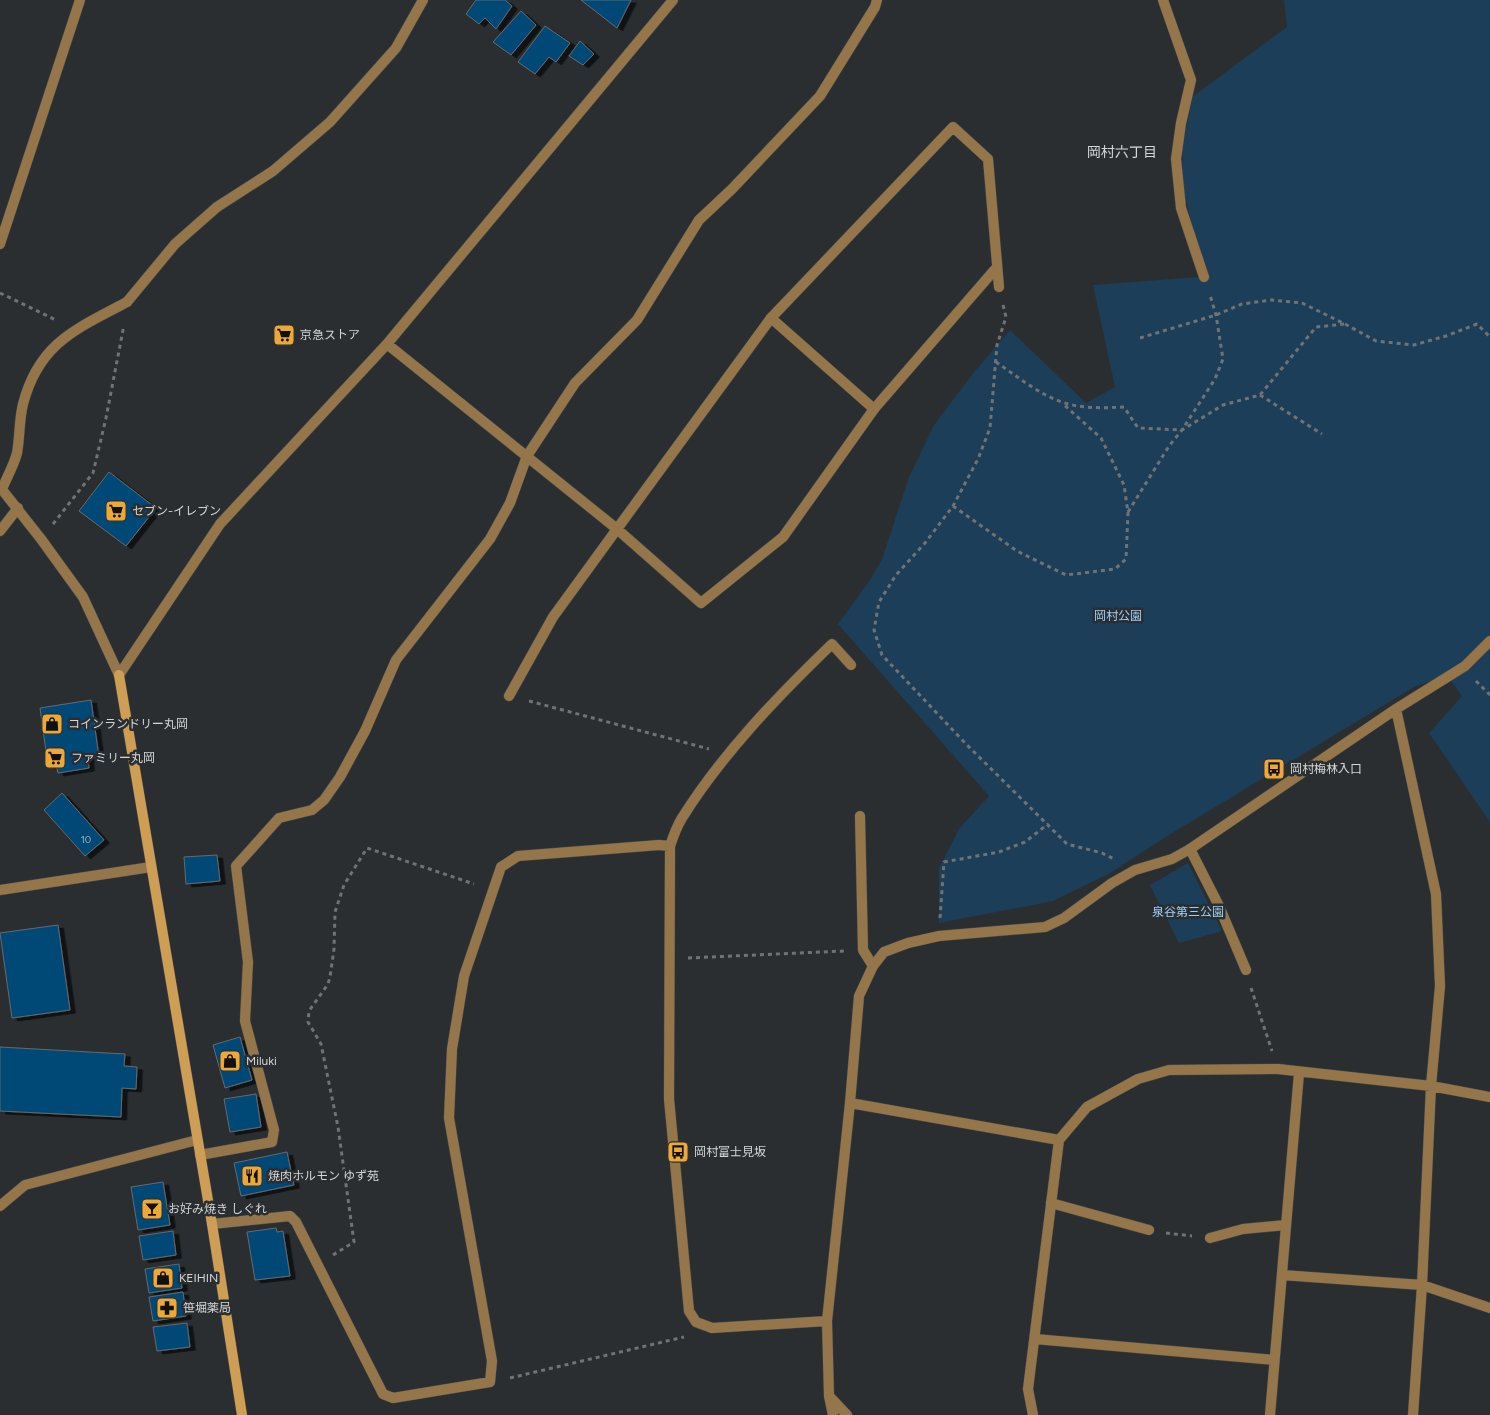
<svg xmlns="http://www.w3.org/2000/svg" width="1490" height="1415" font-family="Figtree,'Noto Sans JP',sans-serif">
	<defs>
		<filter id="shadow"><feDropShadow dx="5.5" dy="3" stdDeviation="0" flood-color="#0009"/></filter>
	</defs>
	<rect width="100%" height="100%" fill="#2b2e30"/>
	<path fill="#1c3e59" d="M1284 0H1490V822L1429 733 1462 696 1447 675 1414 687 1169 835 1110 873 1053 901 939 923V868L959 829 989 796 838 624 870 580 882 559 909 477 934 425 975 371 1010 330 1086 403 1115 387 1093 285 1199 277 1193 230 1182 182 1183 147 1192 97 1287 27Z
		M1188 863 1222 931 1179 943 1150 885Z"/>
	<path fill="#004976" stroke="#676a6d" filter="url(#shadow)" d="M476 0H505L512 6 496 29 485 18 479 24 466 14Z
		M581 0H631L617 28Z
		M521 11 536 25 511 55 493 42Z
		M545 26 570 43 556 62 549 57 535 74 518 62Z
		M580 41 594 54 583 65 569 56Z
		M109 472 156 508 126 546 79 511Z
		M91 700 99 757 88 759 89 768 58 773 56 765 48 766 40 708Z
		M62 793 104 840 85 856 44 810Z
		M217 855 220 881 186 884 184 857Z
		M58 925 70 1010 12 1018 0 933Z
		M240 1037 252 1080 225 1088 213 1045Z
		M0 1047 125 1054 124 1066 137 1067 136 1089 122 1088 121 1117 0 1111Z
		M256 1094 261 1127 230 1132 224 1099Z
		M287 1152 294 1185 241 1196 234 1163Z
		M163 1182 170 1225 138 1230 131 1187Z
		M276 1228 277 1232 283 1231 290 1276 255 1280 247 1232Z
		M173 1231 176 1255 143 1260 139 1236Z
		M179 1264 182 1288 149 1293 145 1269Z
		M183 1292 186 1316 153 1321 149 1297Z
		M187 1323 190 1347 157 1351 153 1327Z"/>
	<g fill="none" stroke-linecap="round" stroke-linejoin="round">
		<g stroke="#46494b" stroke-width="11">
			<path id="lane" d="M771 318 874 409
				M2 489C7 477 14 465 17 453 20 437 19 420 23 404 39 343 76 329 127 302
				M0 531 18 508
				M509 696 553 617 617 529
				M860 816 863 950 873 966
				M670 846C673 837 677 826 682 818 722 754 778 696 832 644L851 665
				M1190 849 1219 906 1246 970
				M200 1155 272 1142 274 1130 245 1021 248 962 236 866 279 818 312 810 324 800 340 777 365 731 396 660 490 539 510 503 527 456 575 383 637 320 699 220 732 189 820 96 875 7 877 0
				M1051 1203 1149 1230
				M1210 1238 1243 1229 1286 1225"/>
		</g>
		<g stroke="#46494b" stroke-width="11">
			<path id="street" d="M1163 0 1191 80 1181 123 1176 159 1181 208 1204 277
				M0 244 80 0
				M127 302 175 244 217 207 273 171 330 122 396 48 423 0
				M387 344 617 529 701 603 783 537 874 409 997 267
				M0 487 41 539 83 597 119 675
				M617 529 771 318 953 127 988 159 999 287
				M119 675 220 524 387 344 673 0
				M1396 709 1436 894 1440 986 1431 1086 1422 1285 1413 1415
				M0 890 151 867
				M850 1103 1059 1140
				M0 1206 25 1185 197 1140
				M212 1224 290 1216 296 1222 383 1394 393 1398 490 1382 492 1361 449 1118 452 1049 464 976 501 867 518 856 659 845 670 846 669 1099 689 1311 696 1322 712 1328 827 1321
				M1282 1275 1422 1285 1490 1308
				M1035 1339 1274 1360
				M829 1396 847 1415
				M833 1415 829 1396 827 1321 850 1103 859 996 873 966 884 952 908 943 939 936 1045 927 1064 918 1112 883 1135 870 1172 859 1190 849 1396 709 1465 666 1490 641
				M1033 1415 1028 1389 1059 1140 1087 1107 1138 1079 1169 1070 1278 1069 1431 1086 1490 1097
				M1270 1415 1299 1073"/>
		</g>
		<g stroke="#46494b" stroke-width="11">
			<path id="secondary" d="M119 675 212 1224 242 1415"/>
		</g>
		<path stroke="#707375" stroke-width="3" stroke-dasharray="4 4" stroke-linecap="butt" d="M0 293 56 320
			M1003 305 1006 317 997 345 990 428 978 459 953 506 925 543 896 575 879 602 874 630 882 655 966 744 1067 844 1102 853 1116 860
			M1140 338 1216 315 1242 304 1271 300 1302 303 1345 324 1376 341 1414 345 1446 336 1477 324 1490 337
			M996 362C1015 375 1040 395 1062 402 1082 409 1104 408 1124 407L1138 428 1182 430 1223 405 1260 395 1316 327 1345 324
			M1260 395 1322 434
			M953 506 1017 551 1066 575 1115 569 1126 559 1128 513 1124 485 1101 438 1062 403
			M1128 512 1169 446 1182 430 1215 379 1223 359 1216 315 1210 295
			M53 524 93 473 106 418 124 325
			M1476 681 1490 695
			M529 701 709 749
			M940 918 944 862 999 852 1025 842 1048 824
			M688 958 844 951
			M1251 988 1272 1051
			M1166 1233 1192 1236
			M333 1255 354 1242 338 1127 321 1044 308 1022 309 1011 328 984 330 977 334 949 335 912 344 885 367 848 474 884
			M510 1378 684 1337"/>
		<use href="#lane" stroke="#94764a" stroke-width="10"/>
		<use href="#street" stroke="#94764a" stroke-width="10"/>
		<use href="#secondary" stroke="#cf9e55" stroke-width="10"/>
	</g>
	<defs>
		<g id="supermarket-square" transform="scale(1.125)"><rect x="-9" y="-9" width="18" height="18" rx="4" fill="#eca93a" stroke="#2b2e30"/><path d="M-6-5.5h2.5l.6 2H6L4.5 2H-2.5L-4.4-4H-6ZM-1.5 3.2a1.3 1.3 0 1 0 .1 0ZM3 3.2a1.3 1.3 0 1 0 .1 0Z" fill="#111"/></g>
		<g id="shop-square" transform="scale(1.125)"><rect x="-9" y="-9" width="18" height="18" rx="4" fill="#eca93a" stroke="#2b2e30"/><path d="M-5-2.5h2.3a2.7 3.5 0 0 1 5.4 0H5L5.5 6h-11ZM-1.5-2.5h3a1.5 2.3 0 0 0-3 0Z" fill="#111"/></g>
		<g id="bus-square" transform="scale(1.125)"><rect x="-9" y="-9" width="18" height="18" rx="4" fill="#eca93a" stroke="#2b2e30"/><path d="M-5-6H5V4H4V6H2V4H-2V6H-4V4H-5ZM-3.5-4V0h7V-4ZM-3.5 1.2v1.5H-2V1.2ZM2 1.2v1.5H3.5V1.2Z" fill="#111"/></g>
		<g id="restaurant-square" transform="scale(1.125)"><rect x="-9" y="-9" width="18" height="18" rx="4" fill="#eca93a" stroke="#2b2e30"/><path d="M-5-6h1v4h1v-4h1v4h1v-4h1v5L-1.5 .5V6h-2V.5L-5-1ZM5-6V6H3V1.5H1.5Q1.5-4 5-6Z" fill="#111"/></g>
		<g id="bar-square" transform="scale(1.125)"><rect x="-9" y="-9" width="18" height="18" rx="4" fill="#eca93a" stroke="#2b2e30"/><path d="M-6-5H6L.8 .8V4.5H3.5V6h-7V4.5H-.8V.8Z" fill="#111"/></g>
		<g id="pharmacy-square" transform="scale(1.125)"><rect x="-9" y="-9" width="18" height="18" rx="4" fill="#eca93a" stroke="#2b2e30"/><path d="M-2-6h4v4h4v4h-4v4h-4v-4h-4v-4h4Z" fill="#111"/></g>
	</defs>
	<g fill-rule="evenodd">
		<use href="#supermarket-square" x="284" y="335"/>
		<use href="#supermarket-square" x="116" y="511"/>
		<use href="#shop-square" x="52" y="724"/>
		<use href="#supermarket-square" x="55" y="758"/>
		<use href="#bus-square" x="1274" y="769"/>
		<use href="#shop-square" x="230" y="1061"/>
		<use href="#bus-square" x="678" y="1152"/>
		<use href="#restaurant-square" x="252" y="1176"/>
		<use href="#bar-square" x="152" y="1209"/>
		<use href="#shop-square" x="163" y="1278"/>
		<use href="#pharmacy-square" x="167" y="1308"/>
	</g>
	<g text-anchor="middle" stroke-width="5" stroke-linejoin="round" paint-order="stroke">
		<g font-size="10" fill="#9fb3c0">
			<text x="86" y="843">10</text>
		</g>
		<g font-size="12" fill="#d4d6d8" stroke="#2b2e30" text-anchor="start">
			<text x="300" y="339">京急ストア</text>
			<text x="132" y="515">セブン-イレブン</text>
			<text x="68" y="728">コインランドリー丸岡</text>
			<text x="71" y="762">ファミリー丸岡</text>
			<text x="1290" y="773">岡村梅林入口</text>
			<text x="246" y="1065">Miluki</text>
			<text x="694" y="1156">岡村富士見坂</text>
			<text x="268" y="1180">焼肉ホルモン ゆず苑</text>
			<text x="168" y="1213">お好み焼き しぐれ</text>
			<text x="179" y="1282">KEIHIN</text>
			<text x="183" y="1312">笹堀薬局</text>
		</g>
		<g font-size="12" fill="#9dcef7" stroke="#2b2e30">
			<text x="1118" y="620">岡村公園</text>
			<text x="1188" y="916">泉谷第三公園</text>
		</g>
		<g font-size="14" fill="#d4d6d8" stroke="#2b2e30">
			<text x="1122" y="157">岡村六丁目</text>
		</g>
	</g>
</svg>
